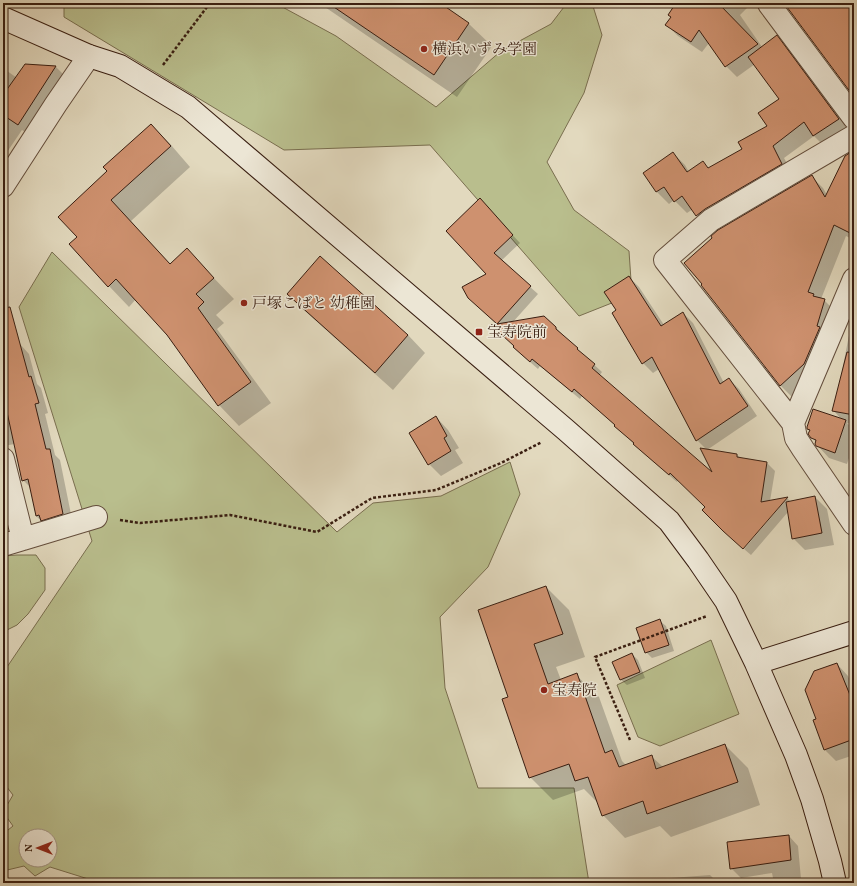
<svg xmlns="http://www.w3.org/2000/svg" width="857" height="886" font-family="Vollkorn,'Noto Serif JP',serif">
	<rect width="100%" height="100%" fill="#e2d9be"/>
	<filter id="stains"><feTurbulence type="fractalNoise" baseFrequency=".005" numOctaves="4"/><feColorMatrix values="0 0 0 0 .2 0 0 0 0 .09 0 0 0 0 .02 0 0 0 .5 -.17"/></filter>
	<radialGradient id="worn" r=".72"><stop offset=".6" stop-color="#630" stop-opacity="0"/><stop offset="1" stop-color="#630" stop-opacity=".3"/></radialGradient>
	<path fill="#b9be8d" stroke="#796e4f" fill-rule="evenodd" d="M64 3H275L336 36 436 107 501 51 551 24 567 3H592L602 35 584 93 547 162 574 210 629 251 632 295 579 316 430 145 284 150 64 17Z
		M52 252 337 532 373 503 441 496 510 462 520 494 488 567 440 617 445 688 478 788H574L589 883H101L50 867 35 876 24 866 3 871V834L13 826 3 812 13 795 3 782V673L92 541 19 307ZM26 836H50V860H26Z
		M17 555H36L45 568V590L28 614 17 625 3 632V556Z
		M711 640 739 714 660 746 638 737 617 685Z"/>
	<path fill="#0003" d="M319 3H439L469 24 492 46 457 97Z
		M677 3H752L740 15 762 47 777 37 789 49 850 132 826 148 814 136 784 158 794 176 709 227 697 215 693 209 687 213 674 200 669 204 657 192 644 174 673 153 685 165 689 172 703 162 709 169 743 149 769 126 780 99 755 64 737 77 726 66 709 43 702 52 678 36 667 25 672 18Z
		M26 65 56 67 66 77 29 135 22 130 3 158V68L17 78Z
		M151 125 171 145 190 167 131 221 171 265 187 250 234 299 216 315 224 323 217 329 271 403 239 426 219 405 168 334 136 299 129 307 109 286 78 237 108 171Z
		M854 152V240L846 236 821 299 824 300 836 312 792 397 781 386 702 285 812 177 823 188 827 195Z
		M487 208 520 243 501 261 538 294 513 322 556 328 564 336V337L602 372 599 376 715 476 707 450 697 440 659 369 653 373 643 363 618 310 629 277 639 287 664 325 683 313 693 323 724 383 729 379 739 389 757 416 707 450 737 455 742 459 767 463 775 471 770 501 787 498 791 502 815 497 827 509 834 545 805 550 793 538 788 512 751 555 744 549 779 508 706 507 678 480 677 482 642 452 616 426 582 396 580 399 540 366 538 369 522 355 514 347 515 346 498 325 477 306 487 274Z
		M288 294 408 335 425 353 393 390 306 312Z
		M849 335 854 337V424L847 423 854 430V443L847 464 829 458 817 445 816 442 812 437 810 431 808 428 842 420 833 410 839 387Z
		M19 343 29 354 37 384 41 388 48 413 45 414 55 455 60 460 73 524 52 531 36 516 31 488 23 480 15 444 3 446V347Z
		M436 417 448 430 459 448 455 450 463 463 441 476 429 464Z
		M546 587 569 610 585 657 556 667 561 680 576 675 599 697 622 761 626 765 651 756 663 767 725 745 748 768 760 805 671 837 660 826 625 838 603 815 599 804 584 789 553 800 530 777 509 698Z
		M660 621 666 626 674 651 652 658 646 652Z
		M632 654 638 660 645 678 627 685 621 680Z
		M837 664 848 676 854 690V765L851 756 836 761 824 749 817 719Z
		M3 810 8 817 3 820Z
		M789 836 798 846 801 879 805 878 810 883H774L772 873 741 878 731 868Z
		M710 875 718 883H659L658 879Z
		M54 880 57 883H49Z"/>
	<path fill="#ce916f" stroke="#391e11" d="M328 3H440L469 23 434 75Z
		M676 3H718L758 44 725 67 699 30 691 42 665 25 671 17 668 15Z
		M784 3H854V97Z
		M777 35 839 119 813 136 804 122 773 146 782 164 705 209 696 216 682 196 674 202 664 187 656 192 643 173 673 152 687 172 703 161 708 168 742 149 738 142 767 126 758 113 779 99 748 57Z
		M25 64 56 66 18 125 3 115V95Z
		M151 124 171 146 111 200 170 264 187 248 214 278 196 294 204 302 198 308 251 382 218 406 167 335 116 279 108 287 69 244 77 237 58 217 107 171 103 167Z
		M854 150V235L834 225 808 292 814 294 813 296 825 299 817 326 820 327 804 364 780 386 701 285 702 284 684 263 712 238 711 236 718 230 812 175 825 197 845 156Z
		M480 198 513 235 494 253 531 286 497 324 544 316 556 327V329L578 348 577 349 595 364 592 368 712 472 700 448 737 454V457L767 462 761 502 788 497 743 549 723 531 702 510 705 507 670 473 669 475 633 444 634 443 614 426 615 425 574 389 572 392 532 359 530 362 513 347 514 346 491 325 497 324 468 298 462 287 486 274 446 231Z
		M320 256 408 335 375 373 287 294Z
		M629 276 661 326 683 312 720 384 729 378 748 406 696 441 652 357 642 364 612 313 616 310 604 292Z
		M10 307 29 377 31 376 39 403 35 404 46 449H50L63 514 41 521 39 515 36 516 28 479 22 481 7 412 3 413V308Z
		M847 352 854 353V415L832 411Z
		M813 409 846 420 835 453 816 446 815 444 816 440 811 438 808 434 810 430 807 429V427Z
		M436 416 447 436 444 438 451 451 428 465 409 433Z
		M815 496 822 533 792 539 786 502Z
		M546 586 563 634 534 644 548 684 577 673 605 753 612 750 619 767 652 755 656 769 725 744 738 782 647 814 643 801 602 816 588 777 575 781 569 764 529 778 502 699 508 697 478 610Z
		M660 619 669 645 645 653 636 628Z
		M632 653 640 672 620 680 612 662Z
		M837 663 854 705V739L824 750 813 720 816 719 805 690 814 671Z
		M789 835 791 860 730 869 727 842Z"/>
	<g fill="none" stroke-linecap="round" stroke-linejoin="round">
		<g stroke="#634d3c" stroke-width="24">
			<path id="street" d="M770 3 769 4 854 118
				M3 186 56 104 89 56
				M854 279 793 423 796 438 803 449 854 524
				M793 423 665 260 711 220 854 136
				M3 459 23 539 3 545
				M23 539 96 517"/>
		</g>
		<g stroke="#391e11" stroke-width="24">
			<path id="secondary" d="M3 18 89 56 120 66 188 107 566 430 669 521 698 560 726 601 756 663 796 755 812 799 830 861 835 883
				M756 663 854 632"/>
		</g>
		<path stroke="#391e11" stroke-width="2.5" stroke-dasharray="3 2" stroke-linecap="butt" d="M163 65 210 3
			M120 520 140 523 230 515 317 532 372 498 436 490 501 463 542 442
			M630 740 595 657 707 616"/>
		<use href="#street" stroke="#ece6d5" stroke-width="22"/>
		<use href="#secondary" stroke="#ece6d5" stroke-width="22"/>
	</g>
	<g fill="#8f2418" stroke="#ece6d5" stroke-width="1.5">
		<circle cx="424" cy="49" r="4"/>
		<circle cx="244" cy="303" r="4"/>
		<rect x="475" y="328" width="8" height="8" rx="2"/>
		<circle cx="544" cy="690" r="4"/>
	</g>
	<g text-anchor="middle" stroke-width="3" stroke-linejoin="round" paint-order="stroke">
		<g font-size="15" fill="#391e11" stroke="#ece6d5" text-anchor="start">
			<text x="432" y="54">横浜いずみ学園</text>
			<text x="252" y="308">戸塚こばと 幼稚園</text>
			<text x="487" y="337">宝寿院前</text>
			<text x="552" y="695">宝寿院</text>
		</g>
	</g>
	<rect width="857" height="886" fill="none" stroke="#e2d9be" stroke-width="16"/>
	<rect x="4" y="4" width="849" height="878" fill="none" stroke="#391e11" stroke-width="2"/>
	<rect x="8" y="8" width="841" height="870" fill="none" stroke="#391e11"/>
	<g transform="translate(38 848) rotate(270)"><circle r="19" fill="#ece6d5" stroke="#a49687"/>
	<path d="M0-3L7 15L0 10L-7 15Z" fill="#8f2418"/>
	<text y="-6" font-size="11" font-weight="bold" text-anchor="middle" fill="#391e11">N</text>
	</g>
	<rect width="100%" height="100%" filter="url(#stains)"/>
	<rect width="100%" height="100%" fill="url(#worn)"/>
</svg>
